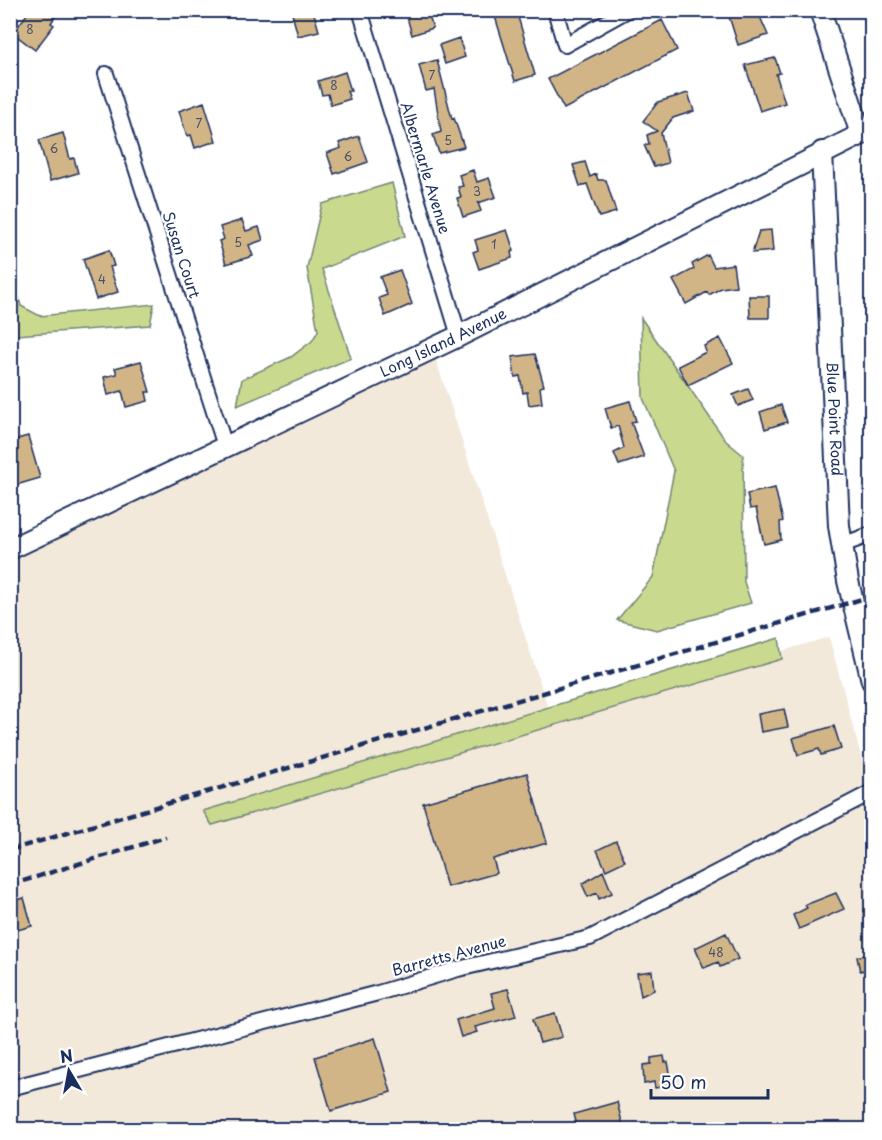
<svg xmlns="http://www.w3.org/2000/svg" width="882" height="1140" font-family="'Playpen Sans',sans-serif">
	<rect width="100%" height="100%" fill="#fff"/>
	<filter id="ink" filterUnits="userSpaceOnUse"><feTurbulence type="fractalNoise" baseFrequency=".0167" numOctaves="2"/><feDisplacementMap in="SourceGraphic" scale="12" xChannelSelector="R" yChannelSelector="G"/><feConvolveMatrix kernelMatrix="1 2 1 2 8 2 1 2 1" color-interpolation-filters="sRGB"/></filter>
	<g filter="url(#ink)">
		<path fill="#f2e9db" d="M436 360 552 720 829 637 871 793V1129H11L10 548Z"/>
		<path fill="#c9da8f" stroke="#728476" stroke-width="1.5" d="M392 183 405 236 322 269 351 358 237 406 242 379 291 357 312 341 318 331 307 268 322 204Z
			M11 268 21 306 40 316 154 304 150 325 16 335 11 320Z
			M641 318 726 441 743 455 744 582 751 603 657 630 617 620 653 577 674 471 643 398Z
			M779 638 782 659 212 825 203 811Z"/>
		<path fill="#d2b587" stroke="#1b2f5e" stroke-width="1.5" d="M30 10H59L51 23 54 25 35 50 13 33Z
			M291 10H313L319 31 298 36Z
			M405 10H427L433 28 412 35Z
			M493 10H516L535 75 515 81Z
			M727 10H757L768 35 738 45Z
			M662 20 677 50 564 109 548 79Z
			M459 38 465 57 445 64 439 45Z
			M775 58 780 73 776 74 785 103 760 111 745 65Z
			M437 60 452 119 454 118 464 147 439 153 433 135 441 132 434 89 426 91 419 65Z
			M345 72 351 91H347L350 99 331 105 328 94 322 95 318 81Z
			M688 93 694 111 673 118 661 133 668 163 654 167 644 145 649 144 647 135 657 131 643 121 658 102Z
			M204 102 216 141 195 148 191 135 187 136 179 111Z
			M63 133 70 159 74 158 78 173 50 181 39 140Z
			M359 136 368 162 334 174 327 153 341 148 339 143Z
			M585 162 590 177 596 174 598 180H606L616 212 599 217 587 184 580 186 573 165Z
			M473 170 477 182 489 178 496 197 478 203 481 211 463 217 457 198 461 197 458 187 463 186 459 175Z
			M242 220 246 231 259 227 263 240 249 245 253 256 226 264 219 241 224 239 220 227Z
			M507 230 514 251 511 252 512 258 479 269 473 252 478 250 475 240Z
			M771 230 773 251 752 253 759 231Z
			M109 250 114 266 110 267 118 292 96 299 83 259Z
			M708 255 714 267 733 264 736 286 721 288 709 295 707 292 686 304 673 280 694 269 692 264Z
			M400 270 412 304 385 316 379 298 387 295 380 277Z
			M749 296H769V318H750Z
			M720 338 733 363 688 385 678 366 706 352 704 346Z
			M535 354 544 386 540 387 542 403 529 405 527 392 523 393 520 376 515 377 512 357Z
			M141 361 150 392H146L148 401 126 407 122 391 108 395 104 377 117 374 115 368Z
			M748 389 753 400 738 406 733 395Z
			M630 401 636 421 631 422 644 457 619 465 614 453 624 448 618 426 611 428 605 408Z
			M781 405 787 422 765 429 760 412Z
			M28 436 40 478 16 485 10 468V441Z
			M775 488 783 521 780 522 781 540 764 544 756 508 750 509 747 494Z
			M784 709 788 727 761 732 758 714Z
			M834 726 841 749 821 755 819 749 798 755 793 738Z
			M527 773 547 843 493 859 497 873 447 887 423 803Z
			M616 841 625 861 606 870 597 850Z
			M603 871 612 893 599 899 597 893 588 897 582 884Z
			M836 893 844 909 799 929 793 915 807 908 805 905Z
			M24 898 32 926 10 932V902Z
			M726 933 738 959 720 967 718 962 704 968 695 948Z
			M872 953V968L860 971 857 957Z
			M652 971 654 990 641 996 637 973Z
			M508 989 516 1016 475 1027 477 1032 461 1037 456 1020 495 1008 491 993Z
			M555 1013 562 1037 540 1043 533 1019Z
			M375 1038 391 1092 331 1111 315 1057Z
			M664 1056 665 1062H668L671 1078H667L668 1086 655 1088 654 1082 644 1084 643 1065 651 1064V1058Z
			M617 1102 624 1130H578L574 1114Z"/>
		<g fill="none" stroke-linecap="round" stroke-linejoin="round">
			<g stroke="#1b2f5e" stroke-width="18">
				<path id="street" d="M360 10 459 336
					M555 10 565 45 628 10
					M106 74 225 446
					M842 545 872 534
					M10 1088 378 993 458 969 590 938 872 792"/>
			</g>
			<g stroke="#1b2f5e" stroke-width="24">
				<g id="secondary">
					<path d="M820 10 861 134"/>
					<path id="s1" d="M822 152 839 526 848 581 872 681"/>
					<path id="s2" d="M10 549 459 336 872 129"/>
				</g>
			</g>
			<use href="#street" stroke="#fff" stroke-width="14"/>
			<use href="#secondary" stroke="#fff" stroke-width="20"/>
			<path stroke="#1b2f5e" stroke-width="4.5" stroke-dasharray="9 4.5" stroke-linecap="butt" d="M10 850 872 596
				M10 885 166 837"/>
		</g>
	</g>
	<g text-anchor="middle" stroke-width="4.5" stroke-linejoin="round" paint-order="stroke">
		<g font-size="12" fill="#495068">
			<text x="30" y="34">8</text>
			<text x="432" y="80">7</text>
			<text x="334" y="90">8</text>
			<text x="199" y="128">7</text>
			<text x="448" y="145">5</text>
			<text x="54" y="153">6</text>
			<text x="348" y="161">6</text>
			<text x="477" y="196">3</text>
			<text x="238" y="247">5</text>
			<text x="494" y="249">1</text>
			<text x="102" y="284">4</text>
			<text x="716" y="957">48</text>
		</g>
		<g font-size="15" fill="#1b2f5e" stroke="#fff">
			<text transform="translate(425 168) rotate(73)" y="5">Albermarle Avenue</text>
			<text transform="translate(181 255) rotate(72)" y="5">Susan Court</text>
			<text dy="5" stroke="none"><textPath href="#s2" startOffset="480">Long Island Avenue</textPath></text>
			<text dy="5" stroke="none"><textPath href="#s1" startOffset="267">Blue Point Road</textPath></text>
			<text transform="translate(449 956) rotate(-15)" y="5">Barretts Avenue</text>
		</g>
	</g>
	<rect width="882" height="1140" fill="none" stroke="#fff" stroke-width="36"/>
	<rect x="18" y="18" width="846" height="1104" fill="none" stroke="#1b2f5e" stroke-width="2" filter="url(#ink)"/>
	<g transform="translate(69 1071) rotate(350)" stroke="#ffffff" stroke-width="4.5" paint-order="stroke">
	<path d="M0-4.5L10 22L0 15L-10 22Z" fill="#1b2f5e"/>
	<text y="-9" font-size="16" font-weight="bold" text-anchor="middle" fill="#1b2f5e">N</text>
	</g>
	<path d="M651 1089v9h117v-9" fill="none" stroke="#1b2f5e" stroke-width="3"/>
	<text x="660" y="1089" font-size="18" fill="#1b2f5e" stroke="#ffffff" stroke-width="4.5" paint-order="stroke">50 m</text>
</svg>
